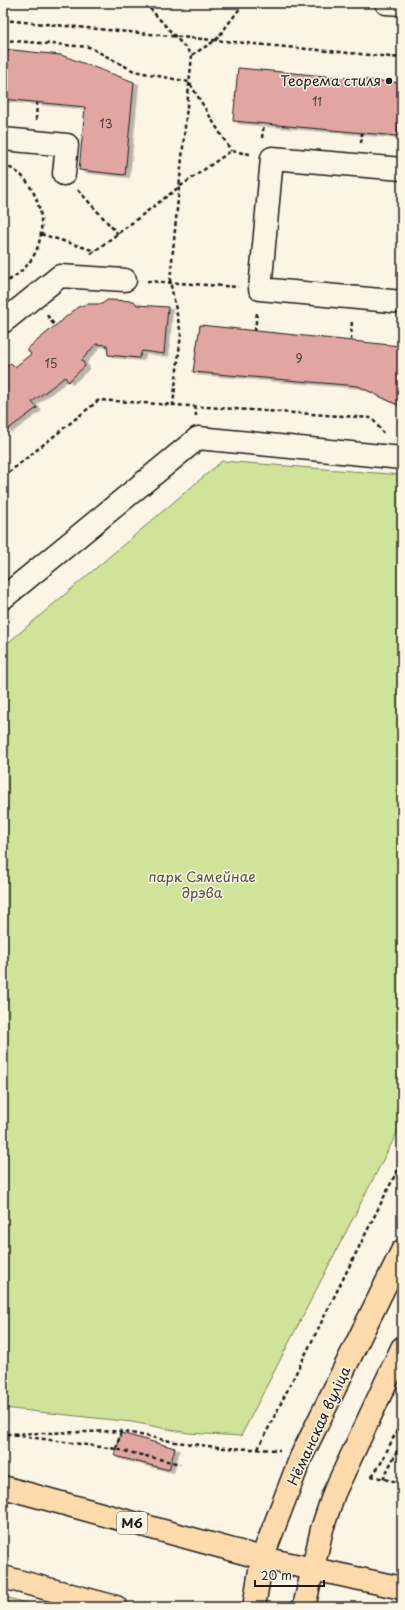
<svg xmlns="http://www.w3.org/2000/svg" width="405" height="1610" font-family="'Playpen Sans',sans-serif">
	<defs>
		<filter id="shadow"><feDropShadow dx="4.5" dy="2.5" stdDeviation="0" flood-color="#0004"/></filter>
	</defs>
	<rect width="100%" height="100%" fill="#fcf5e5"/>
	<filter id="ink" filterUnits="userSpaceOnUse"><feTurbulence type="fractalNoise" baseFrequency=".025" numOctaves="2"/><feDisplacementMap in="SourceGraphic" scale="8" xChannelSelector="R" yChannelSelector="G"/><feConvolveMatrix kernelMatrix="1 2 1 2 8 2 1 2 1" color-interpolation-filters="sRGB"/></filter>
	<g filter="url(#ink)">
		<path fill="#cfe499" stroke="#76805a" d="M222 461 402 475V1123L241 1436 188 1433 132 1422 3 1408V647Z
			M3 1596 34 1606 39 1607H3Z"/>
		<path fill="#e1a6a1" stroke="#1c1c1c" filter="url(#shadow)" d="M3 49 61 55 134 82 125 175 79 170 85 107 3 99Z
			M238 68 402 83 397 136 233 121Z
			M107 300 134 301 137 305 168 307 164 354 142 351 139 358 108 355 107 345 96 344 82 360 85 366 68 382 65 377 32 402 37 408 7 430 4 426 3 427V369L11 363 15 367 31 354 27 349 78 307 87 304H102Z
			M200 325 400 346 402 344V407L358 386 193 372Z
			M121 1433 175 1448 169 1470 115 1456Z"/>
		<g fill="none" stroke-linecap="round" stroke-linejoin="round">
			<g stroke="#1c1c1c" stroke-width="25">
				<path id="minor" d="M386 3 402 4
					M3 139 67 145 64 174
					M402 169 272 158 260 289 402 302
					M3 322 60 276 125 280
					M3 598 198 438 402 458"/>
			</g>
			<g stroke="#1c1c1c" stroke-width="25">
				<path id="major" d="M3 1487 262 1558 402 1588
					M3 1577 116 1607
					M254 1607 262 1558 301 1457 402 1251
					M304 1607 322 1529 334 1493 402 1348"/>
			</g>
			<path stroke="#1c1c1c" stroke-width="2.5" stroke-dasharray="4 3" stroke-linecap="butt" d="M145 3 192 55 170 281 181 334 173 405
				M3 20 402 58
				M3 40 89 47 134 71 189 82 231 151
				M192 55 216 40 244 3
				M36 120 37 103
				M262 138 264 124
				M361 143 362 133
				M3 164C9 167 16 171 21 175 41 195 48 230 34 255 27 268 15 277 3 284
				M78 190 118 234
				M41 234 95 251
				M91 254 179 187 231 151 250 154
				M147 281 238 287
				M47 315 55 326
				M255 331 257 312
				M351 340 352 319
				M195 406 196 416
				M3 477 99 400 372 418 383 433
				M14 1435 116 1449 180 1464
				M3 1448 7 1434 121 1431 175 1442 225 1448 280 1450
				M116 1449 121 1431
				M258 1449 402 1161
				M371 1476 402 1483
				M372 1476 381 1463 402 1420
				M383 1479 402 1441"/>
			<use href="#minor" stroke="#fcf5e5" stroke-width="22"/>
			<use href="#major" stroke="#fedbac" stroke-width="22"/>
		</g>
	</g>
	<circle fill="#1c1c1c" stroke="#fcf5e5" stroke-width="1.5" cx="389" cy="81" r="4"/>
	<g text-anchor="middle" stroke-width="3" stroke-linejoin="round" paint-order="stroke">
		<g font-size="12" fill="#4d3e3d">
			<text x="317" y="106">11</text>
			<text x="106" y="128">13</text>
			<text x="299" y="363">9</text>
			<text x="51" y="368">15</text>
		</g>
		<rect fill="#fcf5e5" stroke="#5f5d58" stroke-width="1" x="117" y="1512" width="30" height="22" rx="3"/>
		<g font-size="13" font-weight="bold" fill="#1c1c1c">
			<text x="132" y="1528">М6</text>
		</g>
		<g font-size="14" fill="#1c1c1c" stroke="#fcf5e5" text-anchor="end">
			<text x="381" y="86">Теорема стиля</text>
		</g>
		<g font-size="14" fill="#525842" stroke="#fcf5e5">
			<text x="202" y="882">парк Сямейнае<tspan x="202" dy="16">дрэва</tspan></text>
		</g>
		<g font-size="14" fill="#1c1c1c" stroke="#fcf5e5">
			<text transform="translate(319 1426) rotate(-65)" y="5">Нёманская вуліца</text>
		</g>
	</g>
	<rect width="405" height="1610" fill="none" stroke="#fcf5e5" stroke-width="16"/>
	<rect x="8" y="8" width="389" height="1594" fill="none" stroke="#1c1c1c" stroke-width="1.5" filter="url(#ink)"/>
	<path d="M255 1580v6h69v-6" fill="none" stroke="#1c1c1c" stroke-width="2"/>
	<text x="261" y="1580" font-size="12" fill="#1c1c1c" stroke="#fcf5e5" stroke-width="3" paint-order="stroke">20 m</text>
</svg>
